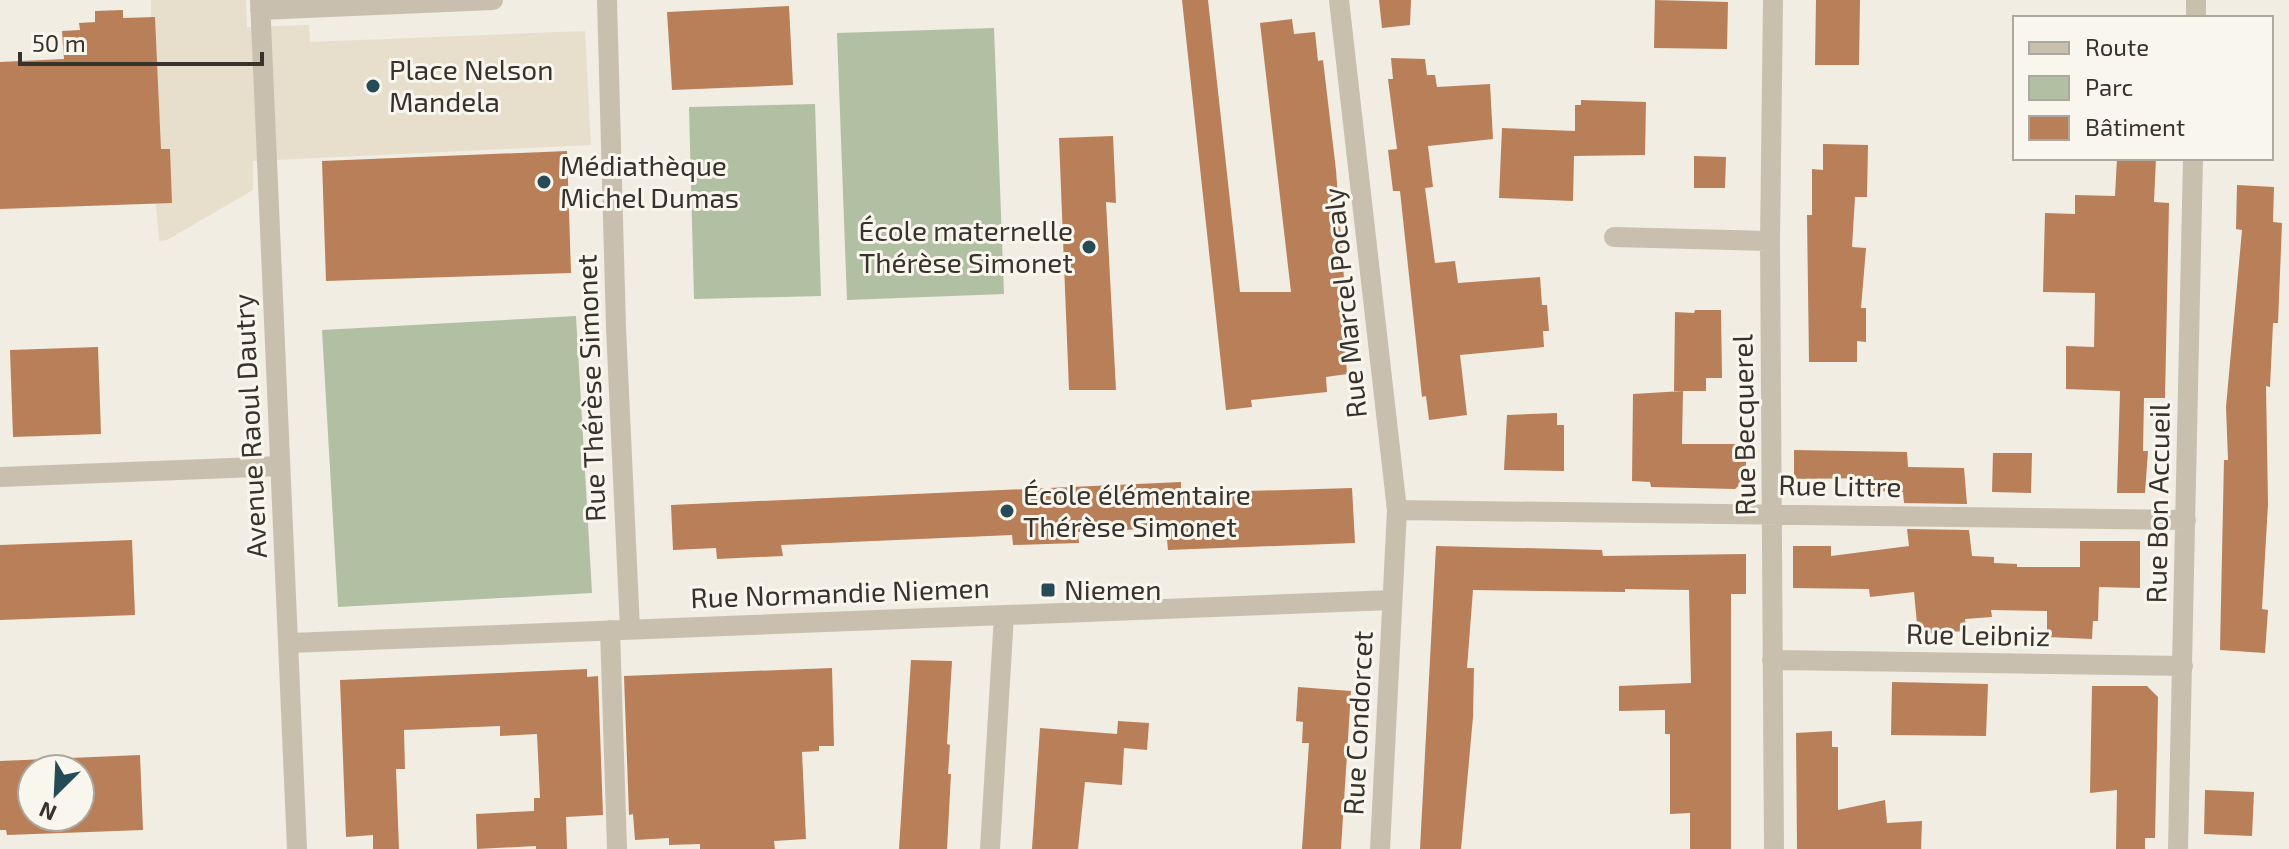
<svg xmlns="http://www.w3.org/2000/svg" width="2289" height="849" font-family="'Exo 2',sans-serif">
	<rect width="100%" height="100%" fill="#f1ede2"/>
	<path fill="#b1bfa3" d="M994 28 1004 294 847 300 837 33Z
		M815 104 821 296 694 299 689 107Z
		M576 316 592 593 338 607 322 330Z"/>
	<path fill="#e7dfcb" d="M151 0H246L247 27 309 25 310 42 585 31 591 145 253 161V190L167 240 159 241 156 204 170 149 145 150 160 131 155 17H151Z"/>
	<path fill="#b97f58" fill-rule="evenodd" d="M1182 0H1208L1240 292H1291L1260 23 1292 19 1294 34 1315 32 1318 61 1323 60 1336 170 1349 346H1345L1347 374 1326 377 1327 392 1251 400 1252 407 1226 410Z
		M1379 0H1411L1410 25 1382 28Z
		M1655 0 1728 2 1727 49 1654 48Z
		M1816 0H1860L1859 65H1815Z
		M789 6 793 85 672 90 667 12Z
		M123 10V18L155 17 161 149H170L172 203 0 209V62L64 59 62 31 80 30 79 23 95 22V11Z
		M1391 58 1425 59 1427 75H1435L1437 87 1490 84 1493 139 1428 146 1433 187 1425 188 1435 263 1455 261 1458 283 1540 277 1542 305H1547L1549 331H1543L1544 347 1460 355 1467 415 1429 420 1426 396 1422 397 1400 191H1393L1388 150 1397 149 1388 79H1393Z
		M1581 100 1646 102 1645 155 1574 156 1573 201 1499 198 1502 128 1575 131V105H1581Z
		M1113 136 1116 203 1106 202 1116 390H1069L1059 138Z
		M1823 144 1868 145 1867 197H1855L1852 247 1866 248 1861 308H1866V342L1857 341V362H1809L1807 215H1812V169L1823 170Z
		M567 151 571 273 326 281 322 161Z
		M1694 156 1726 157 1725 188H1694Z
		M2117 158H2156L2154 202 2169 203 2165 398H2144L2143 451H2148L2145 493H2117L2120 391 2066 389V346L2094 347 2095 293 2043 292 2045 213 2075 214V195L2115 196Z
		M2237 185 2274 187 2273 222 2282 223 2278 323H2273L2270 387 2266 386 2268 504 2262 609 2268 610 2265 653 2220 650 2224 460H2228L2226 407 2242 230 2236 229Z
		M1695 310H1721L1722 378H1706V391H1674L1675 312 1694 313Z
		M98 347 101 434 13 437 10 350Z
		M1683 391 1682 444H1746V479L1735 489 1651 487 1650 482 1632 481 1633 394Z
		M1557 413V425H1564V471L1504 470 1507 415Z
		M1794 450 1907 452 1908 467 1964 468 1967 504 1904 503 1903 492 1870 491 1869 478 1794 479Z
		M1993 453H2032L2031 493 1992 492Z
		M1181 482V493L1352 488 1355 543 1168 550 1166 528 1078 532 1079 543 1013 545 1012 535 781 545 783 556 717 559 716 548 673 550 671 505Z
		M1907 529 1969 530 1972 556 1994 557V563L2017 564V567H2080V541H2140V588L2099 587 2098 621H2093L2092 639 2047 637V611L1991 610 1992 617 1965 619 1966 631 1918 634 1914 592 1870 597 1869 589 1793 588V546H1831V556L1909 546Z
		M132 540 135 615 0 620V545Z
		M1436 546 1602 550 1603 556 1746 554V594H1731V849H1690V813L1670 814V734H1665V710L1619 711V686L1691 683 1689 590 1625 589V592L1473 590 1467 668H1474L1473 717 1461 849H1420Z
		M911 660 952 661 947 744 950 745 948 774H951L947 849H899Z
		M832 668 834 746H819V751L802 752 806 839 774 841 775 849H700V844L669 845V838L635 840 633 814 629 815 624 676Z
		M587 669V677L598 676 603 815 566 817 567 849H536V846L477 849 476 814 534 811V798H540L537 734 500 736V726L404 730 405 769H396L399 849H373V835L346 837 340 680Z
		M1892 682 1988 684 1986 736 1891 735Z
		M2092 686H2147L2158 697 2155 838H2145V849H2116L2117 790 2090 793Z
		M1298 687 1351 691 1341 849H1302L1309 743H1302L1303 722 1296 721Z
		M1118 721 1149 723 1147 750 1124 748 1122 785 1085 782 1078 849H1032L1040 728 1117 734Z
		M1832 731V747H1838V810L1885 800 1887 823 1922 821 1921 849H1797L1796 733Z
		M140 755 143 830 7 835 6 830H0V761ZM32 769H80V817H32Z
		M2205 790 2254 792 2252 836 2204 834Z"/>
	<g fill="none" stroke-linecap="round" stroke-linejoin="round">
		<path stroke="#c9bfaf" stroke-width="20" d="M260 0 297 849
			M607 0 616 328 630 629
			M1339 0 1397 510 1380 849
			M1773 0 1770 241 1774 849
			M260 10 493 0
			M2196 18V0
			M1614 237 1770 241
			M0 477 280 466
			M1397 510 2186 520
			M610 630 617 849
			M290 643 1392 600
			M1772 660 2183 666
			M990 849 1004 615
			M2178 849 2193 158"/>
	</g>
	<g fill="#264b56" stroke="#f9f6ee" stroke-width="3">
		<circle cx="373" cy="86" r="8"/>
		<circle cx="544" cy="182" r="8"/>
		<circle cx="1089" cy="247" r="8"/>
		<circle cx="1007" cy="511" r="8"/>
		<rect x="1040" y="582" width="16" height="16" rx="4"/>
	</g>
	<g text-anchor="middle" stroke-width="6" stroke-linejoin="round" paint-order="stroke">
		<g font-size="28" fill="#38322c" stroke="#f9f6ee" text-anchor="start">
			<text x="389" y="80">Place Nelson<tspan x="389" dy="32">Mandela</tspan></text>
			<text x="560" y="176">Médiathèque<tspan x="560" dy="32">Michel Dumas</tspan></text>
			<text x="1073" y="241" text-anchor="end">École maternelle<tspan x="1073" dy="32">Thérèse Simonet</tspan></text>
			<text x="1023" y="505">École élémentaire<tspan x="1023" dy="32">Thérèse Simonet</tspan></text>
			<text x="1064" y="600">Niemen</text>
		</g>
		<g font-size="28" fill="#38322c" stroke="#f9f6ee">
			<text transform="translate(1345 303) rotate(-96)" y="10">Rue Marcel Pocaly</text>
			<text transform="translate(591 388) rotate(-92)" y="10">Rue Thérèse Simonet</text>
			<text transform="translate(1744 425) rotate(-91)" y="10">Rue Becquerel</text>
			<text transform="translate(250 426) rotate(-93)" y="10">Avenue Raoul Dautry</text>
			<text transform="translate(1840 486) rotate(1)" y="10">Rue Littre</text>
			<text transform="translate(2158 503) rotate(-89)" y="10">Rue Bon Accueil</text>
			<text transform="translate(840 593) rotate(-2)" y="10">Rue Normandie Niemen</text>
			<text transform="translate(1978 635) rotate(1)" y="10">Rue Leibniz</text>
			<text transform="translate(1358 723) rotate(-87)" y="10">Rue Condorcet</text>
		</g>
	</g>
	<rect x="2013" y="16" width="260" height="144" fill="#f9f6ee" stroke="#aca8a0" stroke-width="2"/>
	<rect x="2029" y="42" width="40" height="12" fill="#c9bfaf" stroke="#aca8a0" stroke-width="2"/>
	<text x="2085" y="56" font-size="24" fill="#38322c">Route</text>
	<rect x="2029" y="76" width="40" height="24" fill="#b1bfa3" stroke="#aca8a0" stroke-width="2"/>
	<text x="2085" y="96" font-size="24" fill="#38322c">Parc</text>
	<rect x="2029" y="116" width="40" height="24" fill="#b97f58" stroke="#aca8a0" stroke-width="2"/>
	<text x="2085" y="136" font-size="24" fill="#38322c">Bâtiment</text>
	<g transform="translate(56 793) rotate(204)"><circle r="38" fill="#f9f6ee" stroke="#aca8a0" stroke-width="2"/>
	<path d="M0-6L14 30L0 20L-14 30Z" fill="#264b56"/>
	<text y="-12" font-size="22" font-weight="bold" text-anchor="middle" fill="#38322c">N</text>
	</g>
	<path d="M20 52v12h242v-12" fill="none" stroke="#38322c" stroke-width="4"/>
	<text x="32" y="52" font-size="24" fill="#38322c" stroke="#f9f6ee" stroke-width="6" paint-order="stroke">50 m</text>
</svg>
